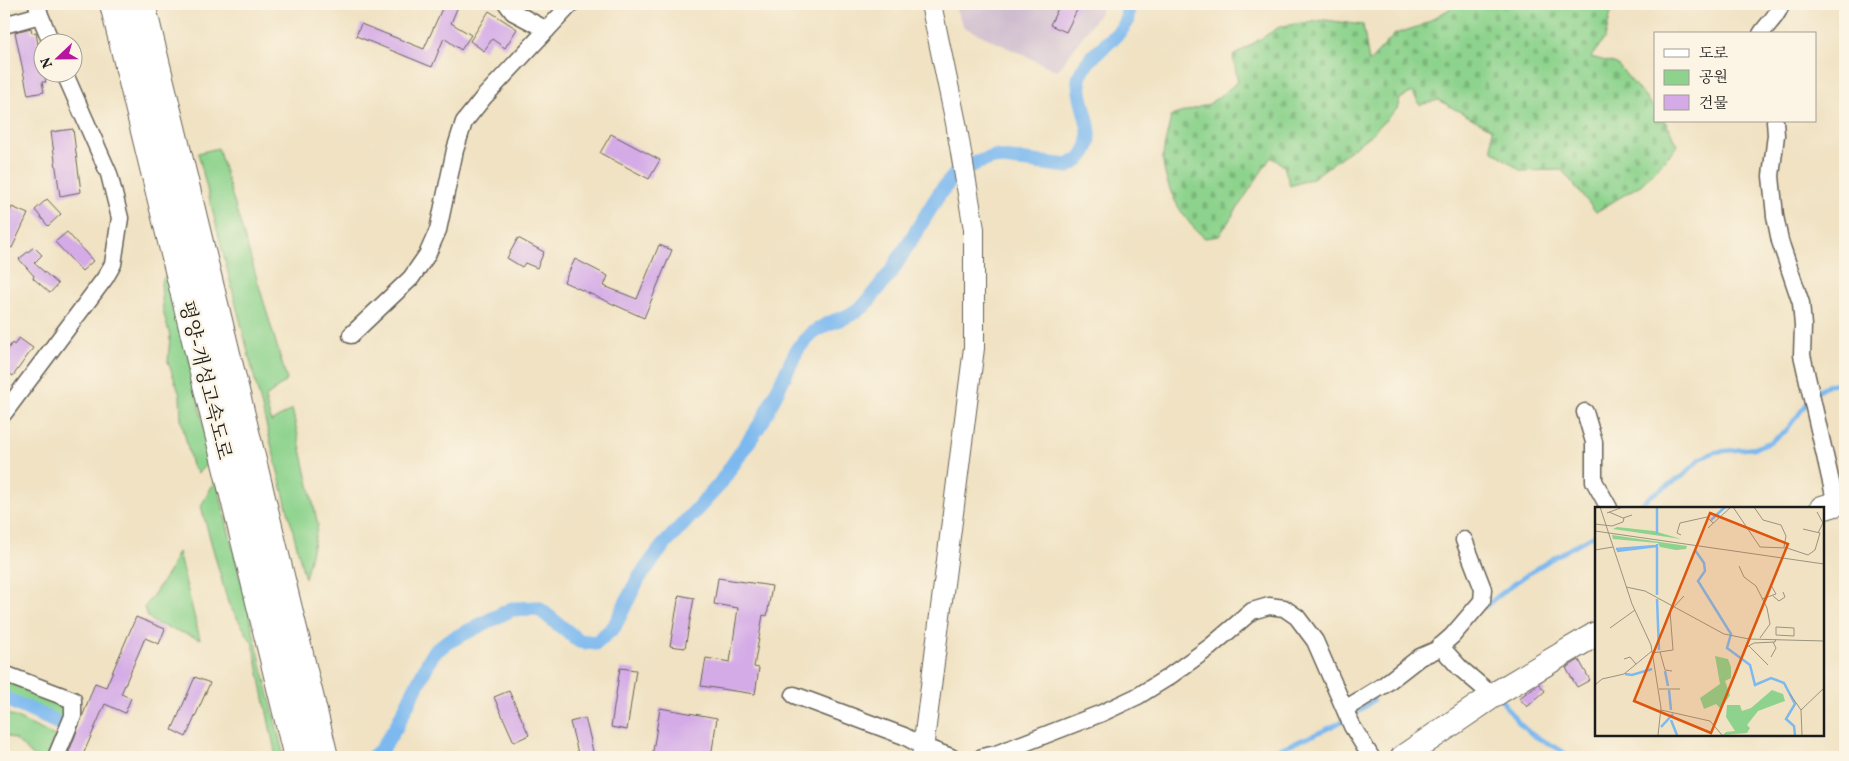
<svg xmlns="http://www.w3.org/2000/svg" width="1849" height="761" font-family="Vollkorn,'Noto Serif KR',serif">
	<defs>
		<pattern id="cemetery-stones" width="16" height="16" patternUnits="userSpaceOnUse" patternTransform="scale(1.25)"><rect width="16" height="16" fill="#8dd38d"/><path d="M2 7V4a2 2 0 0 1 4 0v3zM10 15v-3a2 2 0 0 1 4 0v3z" fill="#79b579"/></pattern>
	</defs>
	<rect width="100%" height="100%" fill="#fcf5e5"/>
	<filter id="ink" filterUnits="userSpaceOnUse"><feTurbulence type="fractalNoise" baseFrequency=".02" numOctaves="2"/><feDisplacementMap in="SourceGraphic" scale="10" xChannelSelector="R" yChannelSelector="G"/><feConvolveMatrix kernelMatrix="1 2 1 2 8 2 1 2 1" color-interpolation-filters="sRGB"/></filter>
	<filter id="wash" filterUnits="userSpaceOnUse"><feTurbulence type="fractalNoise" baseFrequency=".0096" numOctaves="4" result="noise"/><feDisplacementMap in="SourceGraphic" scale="20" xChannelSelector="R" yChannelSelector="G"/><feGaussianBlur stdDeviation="1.12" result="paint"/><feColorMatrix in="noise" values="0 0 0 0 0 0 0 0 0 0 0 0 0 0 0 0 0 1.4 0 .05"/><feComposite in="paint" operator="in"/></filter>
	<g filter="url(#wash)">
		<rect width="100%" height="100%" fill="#f0e2c3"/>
		<path fill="#cfbdcf" d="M953 4H1101L1102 10 1057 71 964 27Z"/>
		<path fill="#8dd38d" stroke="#547854" d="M218 148 287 380 265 398 271 422 292 409 318 525 305 579 198 153Z
			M170 270 211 460 198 473 192 466 181 419 180 395 168 362 170 336 163 311 161 282Z
			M216 479 284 757H276L253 644 228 603 201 506Z
			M178 552 200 639 155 623 147 616 144 608 169 572Z
			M4 679 68 708 65 719 4 691Z
			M4 712 57 737 48 757H34L17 741 4 734Z"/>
		<path fill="url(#cemetery-stones)" stroke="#547854" d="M1455 4H1556L1572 6 1574 4H1613L1605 38 1591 57 1617 64 1655 109V121H1665L1678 145 1642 184 1596 212 1562 170 1521 171 1492 150V129L1438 100 1420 105 1412 92 1400 99 1397 109 1369 136 1313 178 1290 186 1284 166 1271 157 1219 236 1205 238C1183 221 1166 190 1163 162 1162 150 1169 129 1171 116L1209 104 1238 82 1233 56 1281 26 1325 20 1363 25 1369 62 1395 34 1420 26 1453 7Z"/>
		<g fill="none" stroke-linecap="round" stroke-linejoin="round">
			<path stroke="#7db9ef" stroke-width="4.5" d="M1815 394 1827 385 1845 381
				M1636 508 1652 495 1683 476 1700 459 1715 452 1755 448 1770 442 1785 432 1808 402
				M1485 607C1519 577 1557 555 1596 534
				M1501 699C1510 713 1521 728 1536 737 1548 744 1560 747 1569 757
				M1259 757C1298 740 1340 729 1373 700"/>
			<path stroke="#7db9ef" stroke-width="15" d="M4 698 61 724
				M373 757 382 749 396 727 433 653 447 642 512 609 538 608 579 641 596 643 614 627 638 579 662 547 719 485 763 420 798 348 811 334 827 324 848 316 864 306 891 272 941 191 956 174 973 164 994 157 1068 166C1072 163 1078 161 1081 157 1099 138 1082 112 1080 91 1080 87 1078 83 1079 79 1085 55 1114 43 1126 23 1128 18 1127 10 1128 4"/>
		</g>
		<g id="blocks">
			<path fill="#d4abe7" d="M444 4H459L451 23 471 35 461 50 444 38 432 67 356 36 361 24 424 49Z
				M1060 4H1080L1066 32 1050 25Z
				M489 11 517 29 505 48 492 39 484 51 470 41Z
				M31 28 32 33 36 32 42 72H44L46 82H42L44 92 28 95 15 32Z
				M73 129 81 192 60 196 51 132Z
				M611 134 660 160 649 179 600 153Z
				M47 199 61 214 48 226 35 210Z
				M12 207 28 214 12 248 4 244V224Z
				M67 232 93 261 82 271 55 242Z
				M518 238 544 252 537 268 525 263 522 267 507 258Z
				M659 245 672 250 644 318 564 282 575 259 608 276 604 286 637 299Z
				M34 247 42 255 34 263 58 284 50 293 33 278 34 276 19 259Z
				M19 338 33 348 13 376 4 370V355L12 343 14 345Z
				M718 578 772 586 767 616 763 615 754 667 759 668 755 694 701 686 706 658 730 662 738 608 714 604Z
				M679 595 694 598 685 648 670 646Z
				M136 617 165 629 159 644 145 638 121 694 131 698 125 713 105 704 82 757H67L95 683 106 687Z
				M1579 660 1590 680 1577 687 1566 668Z
				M620 668 636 670 627 730 611 727Z
				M195 677 210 683 186 737 172 730Z
				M1539 684 1545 691 1527 707 1519 698Z
				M509 691 529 735 514 742 494 697Z
				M660 708 717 718 711 757H652Z
				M585 718 590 737 594 757H579L570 722Z"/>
		</g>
	</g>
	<g filter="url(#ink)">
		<use href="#blocks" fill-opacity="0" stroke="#666156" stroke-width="1"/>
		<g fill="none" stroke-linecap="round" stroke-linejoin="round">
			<g stroke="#666156" stroke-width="19">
				<path id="minor" d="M37 4 40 15 51 42
					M507 4 513 12 547 30
					M4 25 40 15
					M1761 34C1768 23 1778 16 1781 4
					M1775 121 1776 135 1771 176 1775 216 1780 241 1801 303 1803 326 1802 355 1836 504
					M351 335 411 278 427 255 438 230 455 150 464 122 484 97 571 4
					M1585 412 1594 442V481L1609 508
					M4 413 105 278 113 264 120 218 109 174 64 72
					M1440 646 1460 668 1493 696
					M4 674 73 700V716L56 757
					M794 695 904 736 924 747 951 757
					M1345 709 1384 685 1420 657 1436 650 1452 636 1482 601 1483 589 1464 540
					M982 757 996 754 1102 713 1138 696 1167 678 1210 647 1252 611 1269 606 1284 608 1297 617 1315 641 1352 726 1371 757"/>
			</g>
			<g stroke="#666156" stroke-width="22">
				<path id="tertiary" d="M922 757 974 348V229L956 123 931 4"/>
			</g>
			<g stroke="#666156" stroke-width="26">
				<path id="secondary" d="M1822 508 1845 501
					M1403 757 1500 691 1596 634"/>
			</g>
			<g stroke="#666156" stroke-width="30">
				<path id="motorway" d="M114 4 298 757
					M141 4 324 757"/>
			</g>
			<use href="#minor" stroke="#fff" stroke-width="16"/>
			<use href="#tertiary" stroke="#fff" stroke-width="20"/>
			<use href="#secondary" stroke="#fff" stroke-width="24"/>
			<use href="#motorway" stroke="#fff" stroke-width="28"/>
		</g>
	</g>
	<g text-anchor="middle" stroke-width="5" stroke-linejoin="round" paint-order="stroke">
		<g font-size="20" fill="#1c1c1c" stroke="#fcf5e5">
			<text transform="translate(206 380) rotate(76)" y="7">평양-개성고속도로</text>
		</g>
	</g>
	<g transform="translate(1595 507)">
		<rect width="229" height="229" fill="#f0e2c3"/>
		<path d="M22 20 59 24 86 32 18 22ZM17 28 92 39 91 42 81 43 65 40 63 36 18 32Z" fill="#8dd38d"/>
		<path d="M120 149 133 152 136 160V171L130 174 135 188 126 202 121 197 109 202 105 191 125 177ZM177 183 188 187 190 194 163 204 152 218 155 221 152 226 128 228 131 225 140 224 131 210 132 198H145L147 204 156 201Z" fill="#8dd38d"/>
		<path fill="none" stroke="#7db9ef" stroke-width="2.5" d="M62 0V27M116 13 130 0M21 42 61 39M100 43 109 56 110 64 103 74 136 127 132 141 155 158 160 178 176 171 189 176 200 197 191 212 199 219 200 228M22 44 62 39M62 88V37M62 92 64 143M70 164 73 179M30 167 37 168 57 162M74 183 76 203M76 213 82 228M66 220 78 207"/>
		<path fill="none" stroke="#9b9380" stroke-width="1" d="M5 0 37 97 56 138 66 201 63 228M138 0 165 40 192 41 213 48 220 43 225 26 208 22M159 0 168 13 186 18 191 29 189 40M14 5 28 11 37 8M222 5 228 16 223 26M12 6 28 0M0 17 17 19 28 15 29 11M113 21 136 0M0 24 229 57M86 28 82 26 85 16 112 10 118 16M0 43 18 40M144 59 149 70 161 79 172 101 175 117 165 131M31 80 50 84 129 127 154 132 229 134M178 89 184 94 190 90 188 85M167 92 181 87 176 78M181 120 199 121V129L181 128ZM15 121 40 103M154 139 173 158M150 141 159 136 180 135 181 132M65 145 70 163 77 164M57 146 78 143 75 104 89 89M176 150 181 141 178 135M29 152 35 150 41 157M0 178 7 172 29 167 57 144M64 182H85M195 187 206 203 229 181M66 203 115 214 127 228M206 203 207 228"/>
		<path fill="#de560d" fill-opacity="0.15" stroke="#de560d" stroke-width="2.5" d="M115 6 193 37 116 226 39 194Z"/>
		<rect width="229" height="229" fill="none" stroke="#1c1c1c" stroke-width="2.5"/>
	</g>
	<rect width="1849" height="761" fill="none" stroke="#fcf5e5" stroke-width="20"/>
	<rect x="1654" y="32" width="162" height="90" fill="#fcf5e5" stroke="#a29e95"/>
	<rect x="1664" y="49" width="25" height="8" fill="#ffffff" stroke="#a29e95"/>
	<text x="1699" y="58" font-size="15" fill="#1c1c1c">도로</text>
	<rect x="1664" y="70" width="25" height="15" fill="#8dd38d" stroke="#a29e95"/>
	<text x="1699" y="82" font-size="15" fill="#1c1c1c">공원</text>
	<rect x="1664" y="95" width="25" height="15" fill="#d4abe7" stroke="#a29e95"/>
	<text x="1699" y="108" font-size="15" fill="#1c1c1c">건물</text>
	<g transform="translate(58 58) rotate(248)"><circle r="24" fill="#fcf5e5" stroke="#a29e95"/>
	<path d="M0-4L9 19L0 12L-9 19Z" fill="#b5179e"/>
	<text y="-8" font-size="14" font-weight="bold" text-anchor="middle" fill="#1c1c1c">N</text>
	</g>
</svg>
